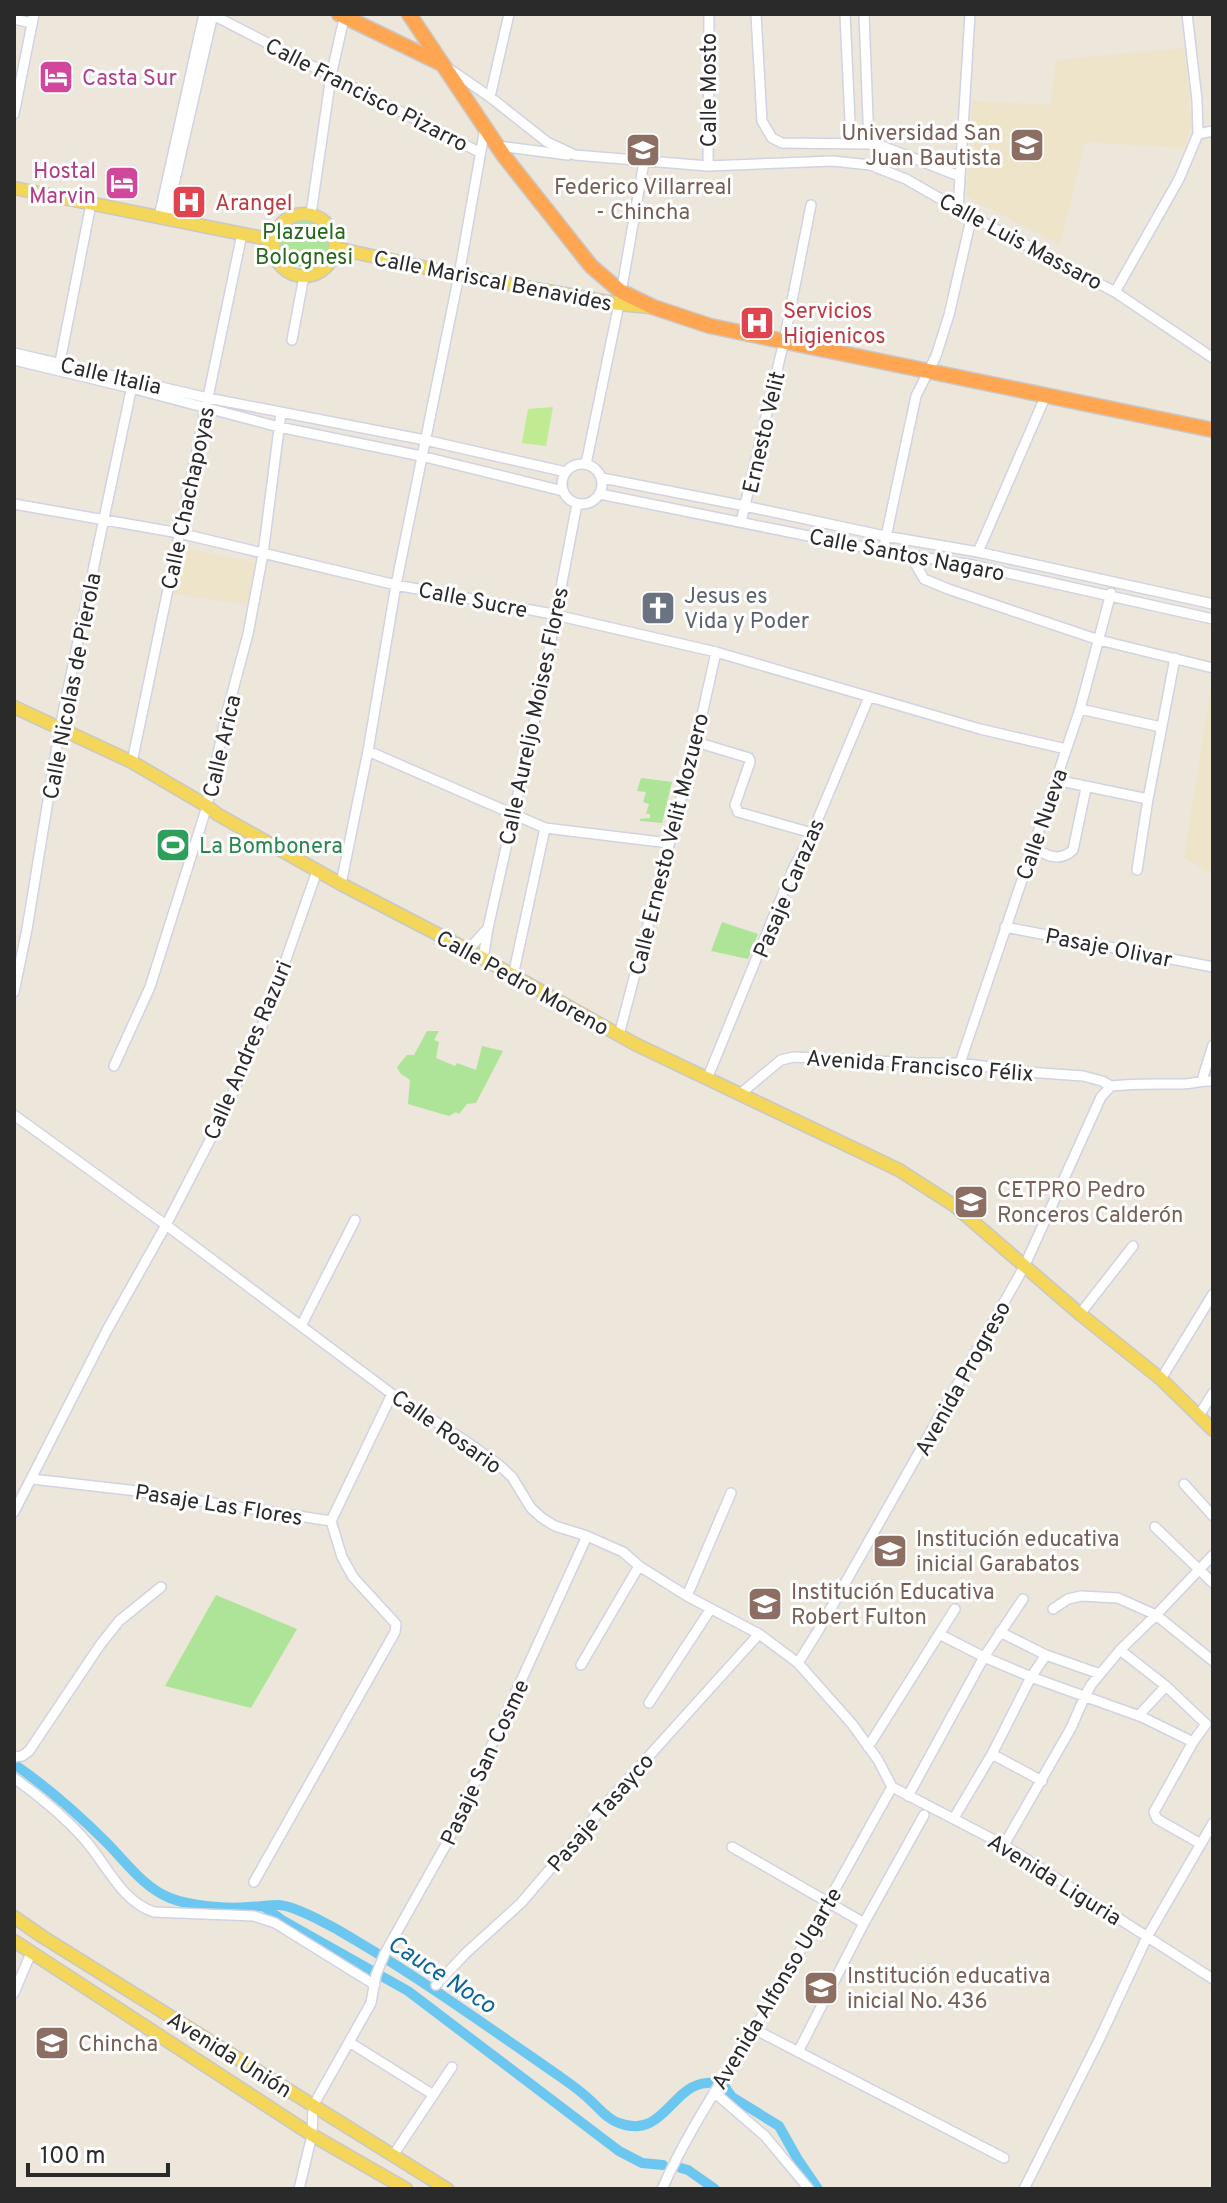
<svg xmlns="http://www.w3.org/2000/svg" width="1227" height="2203" font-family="Overpass,sans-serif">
	<rect width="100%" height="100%" fill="#ece6db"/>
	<path fill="#eee4ca" d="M1184 48 1192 125 1185 148 1085 142 1060 245 966 196 972 101 1050 105 1056 60Z
		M187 549 255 562 257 566 254 582 251 583 248 605 174 594 184 551Z
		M1212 681H1213V871H1207L1184 858Z"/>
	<path fill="#ade497" d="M280 243a24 24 0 1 1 48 0a24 24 0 1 1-48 0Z
		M641 778 672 782 662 823 641 821 639 819 650 818V814H646L649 804 643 802 646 792 637 791Z
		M722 922 758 934 748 959 711 951Z
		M427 1031H439L434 1040 439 1042 436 1058 455 1066 457 1063 476 1070 482 1046 503 1051 476 1103 467 1104 459 1114 456 1112 449 1116 408 1104 410 1080 400 1073 397 1067 407 1055H414Z
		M216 1595 297 1629 251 1708 165 1686Z"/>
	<path fill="#c1eb92" d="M553 407 546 446 522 443 528 409Z"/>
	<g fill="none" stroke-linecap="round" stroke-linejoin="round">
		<path stroke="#6cc7f0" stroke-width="10" d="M14 1764C47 1787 78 1814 106 1842 126 1862 143 1887 170 1898 190 1906 226 1909 248 1907 257 1907 268 1905 278 1905 295 1905 339 1930 355 1940 426 1982 494 2031 562 2078 572 2085 582 2092 591 2101 600 2109 607 2119 619 2123 664 2140 671 2085 707 2083 712 2082 719 2085 725 2087L732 2097 779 2126 797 2158 818 2189
			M263 1906 282 1920 408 1991 619 2151 642 2163 663 2165
			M681 2168 688 2170 715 2189"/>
		<g stroke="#d1d3e3" stroke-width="12">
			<path id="minor" d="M211 14 479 152
				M756 14 762 121 772 138 782 143 869 144 882 146 959 176
				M845 14 851 143
				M864 14 869 144
				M14 19 32 23
				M448 68 490 97 547 142 575 155 708 166 833 161 870 165 906 179 958 209 1115 292 1213 358
				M490 97 509 14
				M14 114 34 14
				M1198 134 1213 131
				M498 146 568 155
				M708 166 709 14
				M958 209 970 14
				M311 214 331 76 345 14
				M159 217 204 14
				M166 219 213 14
				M1115 292 1179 179 1198 134 1197 100 1187 14
				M292 340 304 276
				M14 353 208 398 425 440 566 472
				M14 360 131 388 279 427 421 456 563 491
				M59 367 91 204
				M562 484a20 20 0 1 1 40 0a20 20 0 1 1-40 0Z
				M586 464 619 304 644 162
				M602 478 745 506 885 536 978 552 1213 604
				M600 494 883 551 972 565 1213 619
				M14 504 179 533 396 585 547 613 716 652 980 729 1066 749
				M741 522 784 341 811 205
				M883 551 916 396 936 356 949 315 972 215
				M978 552 1046 395
				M916 556V565L924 579 948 589 1099 640 1213 668
				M1080 709 1161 727
				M696 742 749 758 750 762 735 805 738 812 812 833
				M368 751 545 828 669 843
				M132 762 242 234
				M1056 780 1148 799
				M1032 848C1047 855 1059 863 1073 850L1086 788
				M1137 870 1148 799 1175 658
				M341 884 368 751 396 585 459 275 485 128
				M1005 927 1213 967
				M468 950 488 928
				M483 959 488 928 541 692 577 504
				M513 976 545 828
				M14 992 27 929 60 727 133 381
				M619 1035 696 742 716 652
				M960 1063 1080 709 1111 593
				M114 1066 150 987 207 806 226 716 248 634 263 554 281 413
				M707 1079 793 869 812 833 869 697
				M1202 1080 1213 1045
				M1111 1086C1135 1083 1158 1084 1182 1084 1193 1084 1202 1080 1213 1081
				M740 1094 781 1060 794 1057 917 1063H960L1027 1072 1083 1076 1102 1081 1111 1086
				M14 1115 166 1225 392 1394 464 1440 499 1465 512 1477 531 1508 542 1518 555 1526 587 1536 623 1552 639 1566 687 1596 759 1634 798 1663 852 1724 878 1760 892 1787
				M1080 1314 1133 1246
				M301 1326 355 1220
				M1161 1379 1213 1294
				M1198 1417 1213 1393
				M32 1479 129 1490 331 1521 342 1557 353 1577 396 1624 395 1632 254 1882
				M1184 1484 1213 1516
				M14 1512 107 1330 166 1225 223 1115 265 1019 317 871
				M331 1521 392 1394
				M1155 1527 1213 1583
				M687 1596 731 1493
				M1053 1609 1068 1599 1081 1596 1118 1598 1156 1615 1213 1661
				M1000 1632 1046 1655 1100 1674
				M939 1634 984 1657 1031 1677 1142 1717 1193 1742
				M1120 1650 1166 1686 1206 1724 1193 1742 1154 1812 1157 1819 1201 1844
				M798 1663 818 1631 1024 1267 1101 1097 1111 1086
				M581 1665 639 1566
				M649 1703 710 1610
				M1139 1715 1166 1686
				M868 1747 955 1609
				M992 1754 1042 1781
				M14 1757 22 1756 29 1751 100 1645 119 1621 161 1587
				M14 1778C37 1794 67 1819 85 1840 107 1865 121 1901 154 1912L254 1916 275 1923 375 1985
				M892 1787 1004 1845 1213 1979
				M908 1796 984 1657 1023 1599
				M954 1818 992 1754 1031 1677 1046 1655
				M1004 1845 1071 1728 1085 1696 1091 1685 1120 1650 1156 1615 1213 1555
				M732 1847 864 1923
				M436 1985 466 1953 521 1903 611 1798 759 1634
				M14 1993 31 1953
				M754 2029 1004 2158
				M349 2042 432 2094
				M798 2052 864 1923 924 1815
				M714 2092 765 2136 809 2189
				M394 2154 452 2067
				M299 2189 312 2135 313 2106 371 2003 376 1975 385 1953 448 1841 587 1536
				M662 2189C694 2117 742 2052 781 1984 819 1919 855 1853 892 1787
				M1024 2189 1100 2038 1147 1937 1213 1823"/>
		</g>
		<g stroke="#c8c8c8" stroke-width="15">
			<path id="major" d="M14 188 273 240
				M273 245a31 31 0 1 1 62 0a31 31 0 1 1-62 0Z
				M335 248 459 275 619 304 650 307
				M14 707 132 762 207 806 217 814 341 884 468 950 635 1044 899 1170 955 1206 1080 1314 1161 1379 1213 1430
				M14 1917 43 1937 447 2189
				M14 1941 312 2135 406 2189"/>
		</g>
		<g stroke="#c8c8c8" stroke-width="17">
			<path id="highway" d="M339 14 440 63
				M409 14 504 156 591 266 620 291 653 307 710 326 1213 430"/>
		</g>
		<use href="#minor" stroke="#fff" stroke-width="9"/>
		<use href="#major" stroke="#f3d65a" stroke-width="12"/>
		<use href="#highway" stroke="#ffa653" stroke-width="14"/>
	</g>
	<defs>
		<g id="hotel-square" transform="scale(1.8)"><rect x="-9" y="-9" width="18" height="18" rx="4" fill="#d1479c" stroke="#fff"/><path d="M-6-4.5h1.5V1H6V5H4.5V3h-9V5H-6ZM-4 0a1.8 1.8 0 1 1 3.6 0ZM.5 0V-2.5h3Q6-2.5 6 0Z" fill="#fff"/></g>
		<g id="university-square" transform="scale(1.8)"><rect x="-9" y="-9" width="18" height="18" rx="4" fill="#8d6e63" stroke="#fff"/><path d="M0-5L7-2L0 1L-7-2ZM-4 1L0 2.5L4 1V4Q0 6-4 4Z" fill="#fff"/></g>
		<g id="school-square" transform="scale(1.8)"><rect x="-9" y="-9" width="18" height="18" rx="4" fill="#8d6e63" stroke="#fff"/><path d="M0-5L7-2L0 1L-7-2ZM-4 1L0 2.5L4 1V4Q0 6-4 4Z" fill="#fff"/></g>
		<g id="hospital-square" transform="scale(1.8)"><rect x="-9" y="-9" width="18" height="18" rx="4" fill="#e0444e" stroke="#fff"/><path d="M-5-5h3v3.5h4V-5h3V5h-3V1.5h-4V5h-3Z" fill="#fff"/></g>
		<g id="church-square" transform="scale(1.8)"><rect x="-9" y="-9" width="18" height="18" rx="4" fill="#6b7280" stroke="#fff"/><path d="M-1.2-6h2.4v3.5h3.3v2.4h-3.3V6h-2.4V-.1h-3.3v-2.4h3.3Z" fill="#fff"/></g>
		<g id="stadium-square" transform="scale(1.8)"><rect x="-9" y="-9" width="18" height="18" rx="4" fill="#2e9e5b" stroke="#fff"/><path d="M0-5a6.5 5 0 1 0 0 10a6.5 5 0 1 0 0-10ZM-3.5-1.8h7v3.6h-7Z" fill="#fff"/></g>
	</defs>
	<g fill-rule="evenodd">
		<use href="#hotel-square" x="56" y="77"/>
		<use href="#university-square" x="1027" y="145"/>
		<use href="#school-square" x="643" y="150"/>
		<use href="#hotel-square" x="122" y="183"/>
		<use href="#hospital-square" x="189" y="202"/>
		<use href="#hospital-square" x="757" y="323"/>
		<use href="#church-square" x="658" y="608"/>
		<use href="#stadium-square" x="173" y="845"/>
		<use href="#university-square" x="971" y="1202"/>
		<use href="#school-square" x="890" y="1551"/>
		<use href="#school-square" x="765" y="1604"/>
		<use href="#school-square" x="821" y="1988"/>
		<use href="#school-square" x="52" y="2043"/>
	</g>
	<g text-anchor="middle" stroke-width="6" stroke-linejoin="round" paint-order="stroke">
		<g font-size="22" fill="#b23c85" stroke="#fff" text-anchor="start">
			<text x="82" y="85">Casta Sur</text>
			<text x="96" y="178" text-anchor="end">Hostal<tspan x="96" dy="25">Marvin</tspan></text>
		</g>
		<g font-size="22" fill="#2a2a2a" stroke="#fff">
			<text transform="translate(708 90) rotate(-90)" y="8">Calle Mosto</text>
			<text transform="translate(367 94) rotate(27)" y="8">Calle Francisco Pizarro</text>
			<text transform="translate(1021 241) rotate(28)" y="8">Calle Luis Massaro</text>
			<text transform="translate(493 280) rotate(11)" y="8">Calle Mariscal Benavides</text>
			<text transform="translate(111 375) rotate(13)" y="8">Calle Italia</text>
			<text transform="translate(763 432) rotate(-77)" y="8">Ernesto Velit</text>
			<text transform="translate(187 498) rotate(-78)" y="8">Calle Chachapoyas</text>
			<text transform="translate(907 554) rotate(11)" y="8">Calle Santos Nagaro</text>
			<text transform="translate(473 599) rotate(11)" y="8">Calle Sucre</text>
			<text transform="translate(71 686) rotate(-79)" y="8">Calle Nicolas de Pierola</text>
			<text transform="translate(533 716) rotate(-78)" y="8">Calle Aureljo Moises Flores</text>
			<text transform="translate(221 746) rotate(-77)" y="8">Calle Arica</text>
			<text transform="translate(1041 824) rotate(-71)" y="8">Calle Nueva</text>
			<text transform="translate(668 844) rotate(-76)" y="8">Calle Ernesto Velit Mozuero</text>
			<text transform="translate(788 888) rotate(-67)" y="8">Pasaje Carazas</text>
			<text transform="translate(1109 947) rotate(11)" y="8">Pasaje Olivar</text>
			<text transform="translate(523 982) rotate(29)" y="8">Calle Pedro Moreno</text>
			<text transform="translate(247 1050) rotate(-67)" y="8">Calle Andres Razuri</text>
			<text transform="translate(920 1065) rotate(4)" y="8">Avenida Francisco Félix</text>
			<text transform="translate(962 1378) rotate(-61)" y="8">Avenida Progreso</text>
			<text transform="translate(447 1431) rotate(35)" y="8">Calle Rosario</text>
			<text transform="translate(219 1504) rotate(9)" y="8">Pasaje Las Flores</text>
			<text transform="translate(484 1762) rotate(-65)" y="8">Pasaje San Cosme</text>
			<text transform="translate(600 1812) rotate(-49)" y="8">Pasaje Tasayco</text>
			<text transform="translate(1055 1879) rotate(32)" y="8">Avenida Liguria</text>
			<text transform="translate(776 1988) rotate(-59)" y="8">Avenida Alfonso Ugarte</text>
			<text transform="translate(230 2054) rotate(32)" y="8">Avenida Unión</text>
		</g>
		<g font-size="22" fill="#785e54" stroke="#fff" text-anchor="start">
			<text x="1001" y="140" text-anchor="end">Universidad San<tspan x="1001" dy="25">Juan Bautista</tspan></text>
			<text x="643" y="194" text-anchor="middle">Federico Villarreal<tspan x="643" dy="25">- Chincha</tspan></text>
			<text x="997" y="1197">CETPRO Pedro<tspan x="997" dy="25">Ronceros Calderón</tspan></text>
			<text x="916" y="1546">Institución educativa<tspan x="916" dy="25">inicial Garabatos</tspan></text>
			<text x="791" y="1599">Institución Educativa<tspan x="791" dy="25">Robert Fulton</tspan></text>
			<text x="847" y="1983">Institución educativa<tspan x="847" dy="25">inicial No. 436</tspan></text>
			<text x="78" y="2051">Chincha</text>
		</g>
		<g font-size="22" fill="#be3a42" stroke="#fff" text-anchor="start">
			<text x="215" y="210">Arangel</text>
			<text x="783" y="318">Servicios<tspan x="783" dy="25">Higienicos</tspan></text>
		</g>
		<g font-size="22" fill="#256819" stroke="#fff">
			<text x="304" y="239">Plazuela<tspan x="304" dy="25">Bolognesi</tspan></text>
		</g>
		<g font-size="22" fill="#5b616d" stroke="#fff" text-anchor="start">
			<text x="684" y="603">Jesus es<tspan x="684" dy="25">Vida y Poder</tspan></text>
		</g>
		<g font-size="22" fill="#27864d" stroke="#fff" text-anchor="start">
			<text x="199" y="853">La Bombonera</text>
		</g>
		<g font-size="24" font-style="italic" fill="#0b649c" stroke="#fff">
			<text transform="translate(442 1974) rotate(33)" y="8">Cauce Noco</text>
		</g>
	</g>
	<rect width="1227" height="2203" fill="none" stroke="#2a2a2a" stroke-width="32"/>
	<path d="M28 2163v12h140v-12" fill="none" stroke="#2a2a2a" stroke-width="4"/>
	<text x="40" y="2163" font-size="24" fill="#2a2a2a" stroke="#ffffff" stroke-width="6" paint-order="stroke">100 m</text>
</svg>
